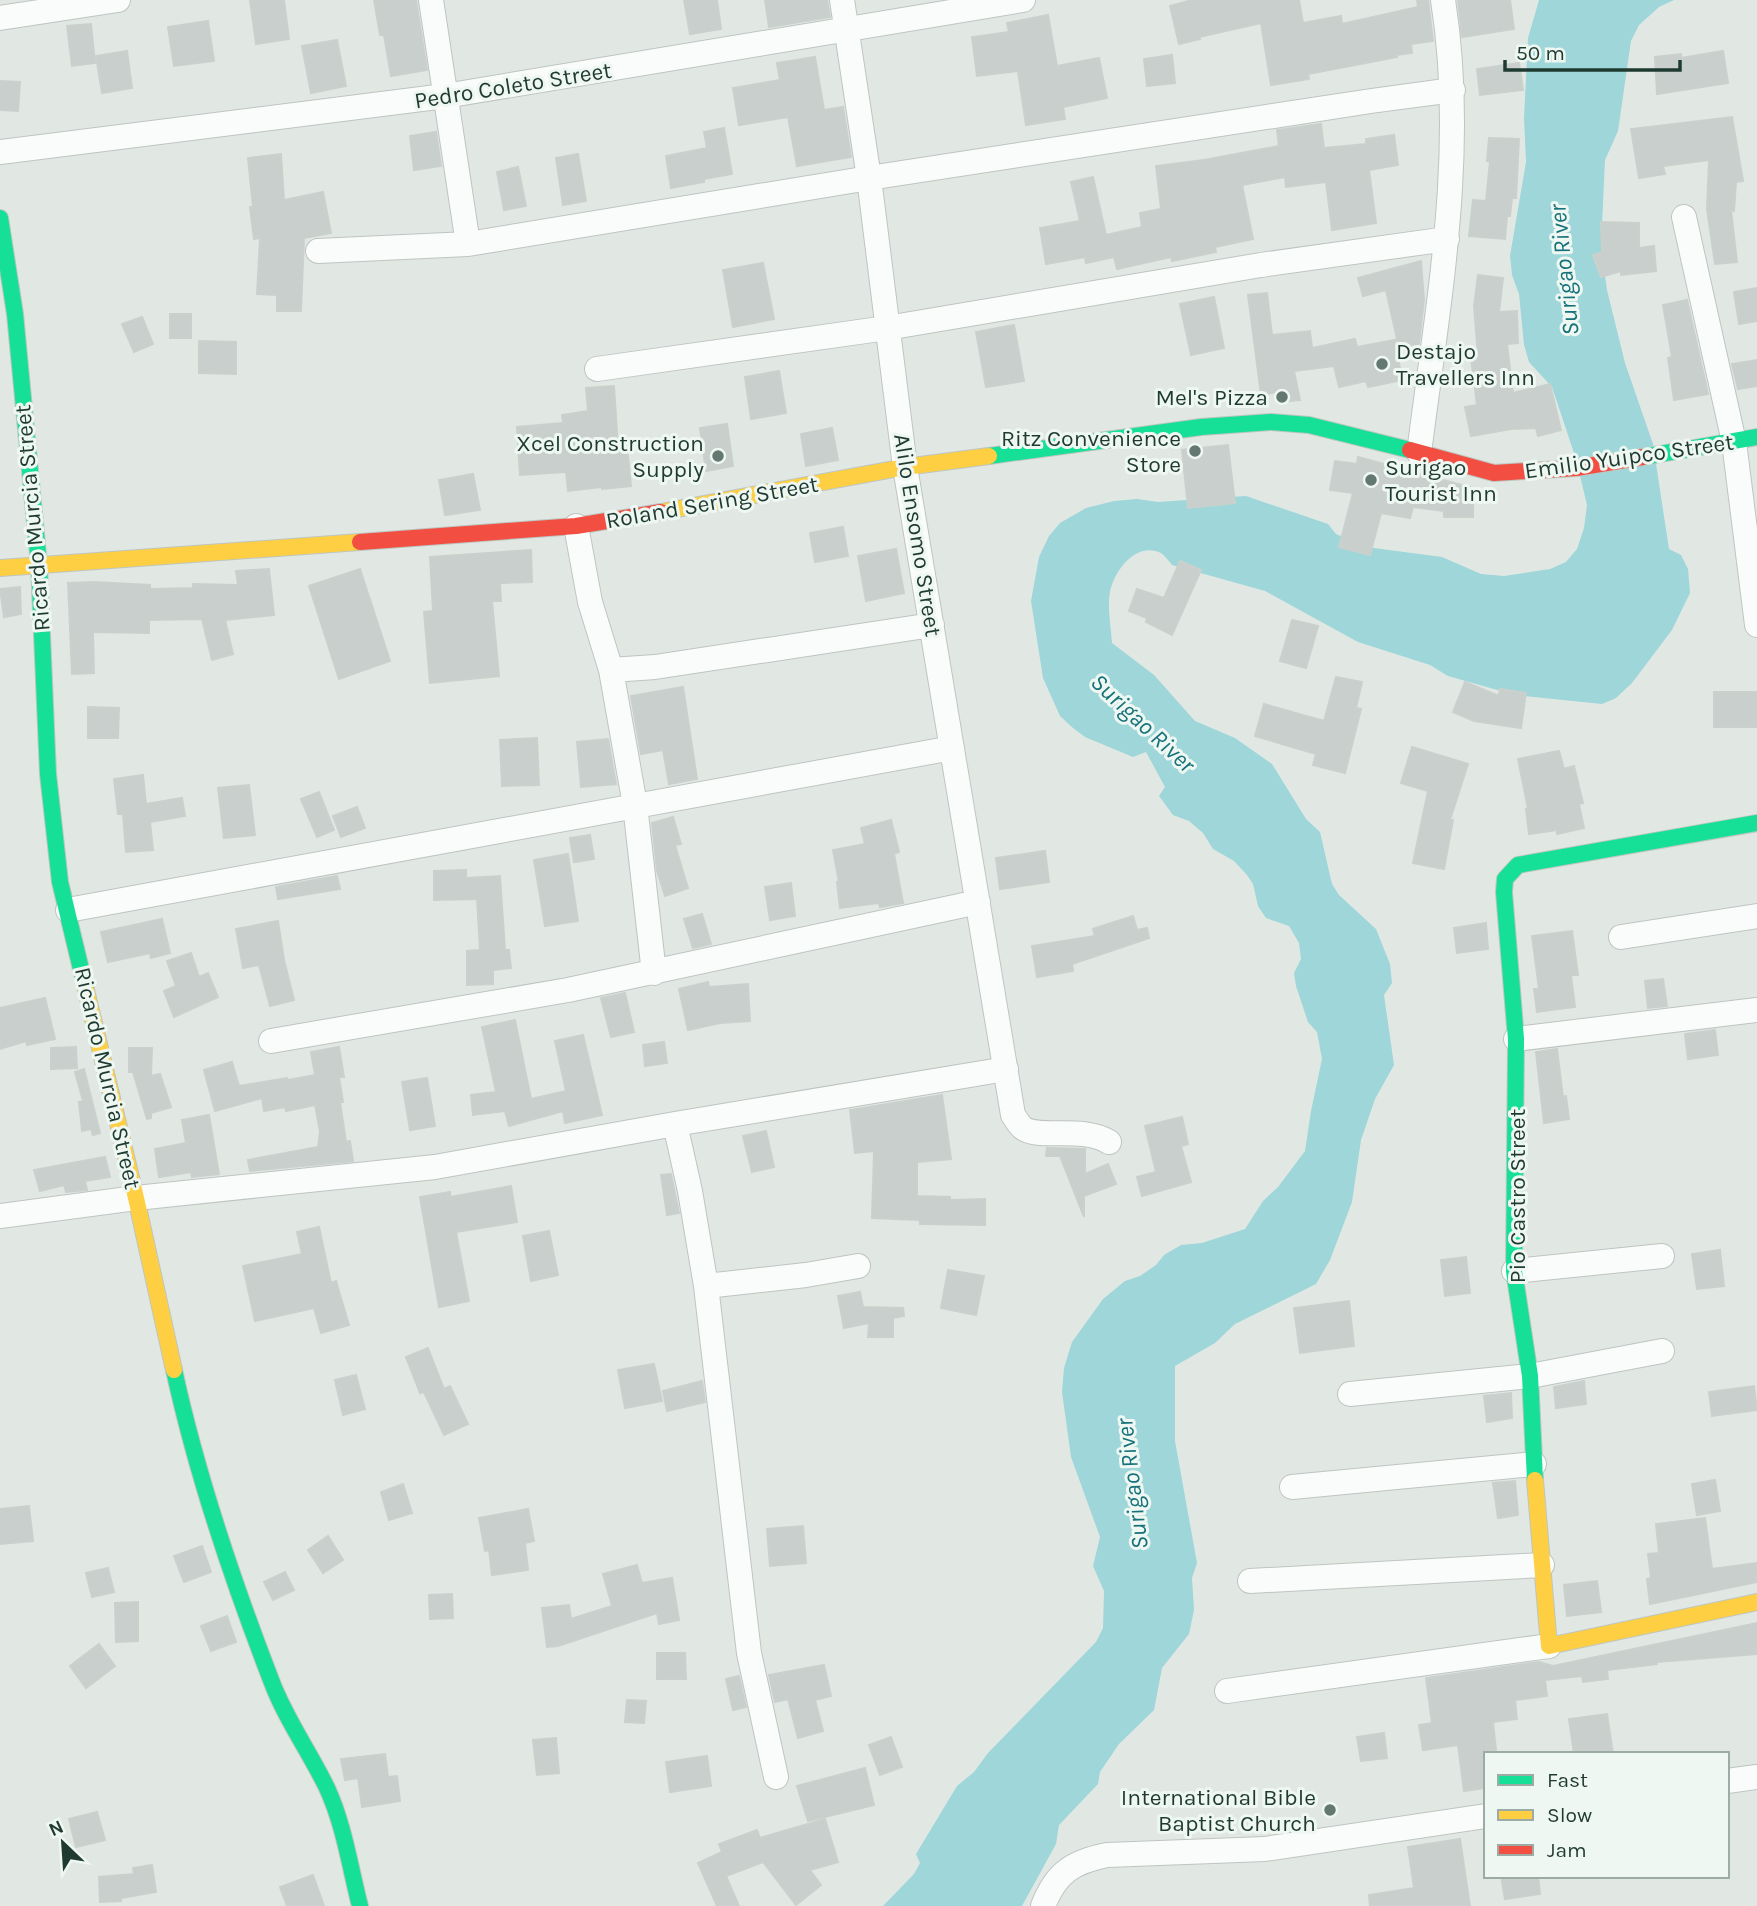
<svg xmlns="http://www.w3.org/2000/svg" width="1757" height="1906" font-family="Karla,sans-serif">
	<rect width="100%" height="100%" fill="#e1e8e4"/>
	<path fill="#9ed6d9" d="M1539 0H1674L1659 7 1639 25 1631 41 1618 131 1605 160 1601 246 1607 290 1625 363 1653 444 1669 549 1681 555 1688 569 1690 593 1672 630 1632 683 1616 698 1602 704 1515 695 1448 676 1430 665 1358 642 1265 591 1172 565C1169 561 1165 556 1161 553 1136 541 1114 571 1110 592 1107 607 1111 627 1112 643L1154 675 1195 721 1235 738 1272 764 1306 819 1320 832 1332 884 1339 895 1376 929 1390 964 1392 983 1384 995 1394 1065 1375 1099 1361 1140 1352 1202 1330 1260 1316 1284 1235 1324 1215 1343 1175 1366V1441L1197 1563 1192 1578 1194 1610 1189 1634 1162 1668 1154 1710 1119 1744 1100 1772 1098 1784 1059 1825 1056 1844 1022 1906H883L914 1874 920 1863 916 1854 957 1786 974 1772 988 1753 1096 1642 1103 1628 1104 1591 1093 1566 1100 1537 1071 1457 1062 1392 1064 1368 1072 1342 1103 1299 1125 1281 1140 1276 1156 1265 1164 1255 1181 1245 1202 1243 1245 1229 1263 1201 1278 1187 1305 1151 1311 1111 1322 1059 1317 1032 1308 1022 1296 986 1294 973 1301 959 1299 943 1289 926 1266 918 1258 906 1253 884 1247 875 1234 861 1213 849 1203 833 1189 821 1173 815 1159 796 1165 787 1146 752 1133 757 1085 737 1073 728 1060 716 1043 678 1031 601 1039 557 1049 536 1060 523 1086 508 1114 501 1137 499 1158 502 1246 496 1328 524 1336 534 1366 547 1442 557 1481 574 1504 576 1550 569 1566 562 1577 549 1584 528 1587 505 1576 459 1552 387 1529 362 1524 345 1519 294 1512 275 1510 256 1526 162 1524 118 1528 38Z"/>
	<path fill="#c8cfcc" stroke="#cad1cd" stroke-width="2" d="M250 0H284L289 39 256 44Z
		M374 0H416L427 70 391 76 384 35H380Z
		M684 0H717L721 29 690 34Z
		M765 0H827L830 17 769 27Z
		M1192 0H1299L1303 23 1341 16 1342 24 1418 7 1417 0H1428L1433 41 1411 44 1412 53 1396 55 1397 57 1308 74 1309 79 1271 85 1261 23 1199 37 1200 39 1179 44 1170 6Z
		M1458 0H1510L1514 29 1462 37Z
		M1048 15 1057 66 1099 58 1107 98 1063 107 1065 119 1026 125 1018 71 977 76 972 37 1009 32 1007 23Z
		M208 21 214 61 174 66 168 27Z
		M91 24 95 63 72 66 67 26Z
		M337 40 346 86 311 93 302 46Z
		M127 51 132 88 102 93 96 56Z
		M1723 51 1728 83 1657 94 1655 57 1681 54V58Z
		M1172 55 1175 83 1147 86 1144 59Z
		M815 57 824 110 843 107 851 157 797 166 788 117 739 125 733 88 780 80 777 63Z
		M1519 63 1523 90 1480 95 1477 69Z
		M0 81 20 82 18 111 0 110Z
		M1732 117 1743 181 1736 182 1734 211 1731 210 1737 262 1715 264 1707 209 1709 160 1663 166 1665 174 1639 178 1631 129Z
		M1321 124 1324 148 1366 144V139L1394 135 1398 165 1369 170 1376 223 1332 230 1326 182 1286 187 1285 177 1242 185 1253 239 1215 247 1216 252 1172 261 1171 257 1117 269 1114 257 1086 263 1085 257 1046 264 1040 228 1080 221 1071 182 1093 177 1106 235 1142 227 1140 213 1161 209 1156 166 1204 160 1279 146 1277 130Z
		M724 128 732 174 704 179V182L671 188 666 156 707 148 704 132Z
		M436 132 441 166 414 170 410 136Z
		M1489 138 1519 139 1516 198H1512L1510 216H1507L1505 239 1469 236 1473 200 1486 201 1490 161H1487Z
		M281 154 284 200 323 192 331 233 304 238 301 311H277V295L257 294 260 238 254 239 250 207H253L248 158Z
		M578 154 586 201 563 205 556 158Z
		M518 167 526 206 504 210 497 172Z
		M1601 222 1639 223V248L1654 246 1656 271 1621 275V271L1601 277 1593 255 1602 252Z
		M1421 261 1424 300 1419 344 1399 348 1386 290 1363 296 1358 278Z
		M763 263 774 319 733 327 723 270Z
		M1478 275 1503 278 1499 312 1517 311 1518 343 1507 344 1513 393 1550 384 1561 430 1538 436 1536 428 1511 429 1471 436 1465 407 1477 405 1471 358 1478 357 1474 306Z
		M1757 288V321L1739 324 1734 292Z
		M1267 293 1272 335 1310 331 1312 348 1355 339 1357 347 1395 340 1402 380 1368 387 1366 381 1339 387 1334 366 1294 371 1300 400 1279 402 1277 392 1261 395 1248 295Z
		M1214 297 1224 348 1191 355 1180 304Z
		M1687 300 1708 394 1674 400 1668 358 1672 357 1663 305Z
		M170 314H191V338H170Z
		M142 317 153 344 134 352 122 324Z
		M1014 325 1024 381 986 387 976 332Z
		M199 341 236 342V374L199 373Z
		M1757 360V386L1738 389 1732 364Z
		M779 371 786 413 751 419 745 377Z
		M614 386 618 447 627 446 631 486 602 489V487L568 491 566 472 520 475 517 427 563 423 562 415 588 411 586 388Z
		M727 424 733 466 706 471 700 428Z
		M832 428 838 460 806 466 801 434Z
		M1228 445 1235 503 1188 508 1182 450Z
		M1358 457 1473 488V517H1444V511L1413 507 1410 518 1381 513 1370 555 1339 547 1353 493 1330 490 1335 461 1357 464Z
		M473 474 480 510 445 515 439 480Z
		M843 527 848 556 815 562 810 533Z
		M896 549 904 593 866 601 858 556Z
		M531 550 532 582 500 583 501 601H492L499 676 430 683 424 612 433 611 430 557Z
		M1180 561 1201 570 1172 635 1146 622 1147 618 1129 611 1137 589 1164 598Z
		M269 569 274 615 225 620 233 654 212 660 202 619 149 620V633L93 632 94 673 72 674 68 583 94 582 150 585V589L193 588V584L238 585 236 571Z
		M360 569 390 661 339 679 309 586Z
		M20 587 21 614 4 617 0 589Z
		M1292 620 1318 626 1306 668 1280 661Z
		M1336 677 1362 682 1356 708 1361 709 1345 773 1313 765 1316 754 1255 736 1264 704 1324 721Z
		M1465 682 1499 696 1500 689 1526 693 1521 728 1474 721 1453 712Z
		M683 687 697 779 669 784 663 750 641 754 631 696Z
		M1714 692H1756V727H1714Z
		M88 707 119 708 118 738H88Z
		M537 738 539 785 502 786 500 740Z
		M608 739 616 784 581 787 577 742Z
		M1412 747 1468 764 1450 820H1453L1444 869 1413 863 1428 791 1401 783Z
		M1559 751 1564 769 1574 766 1583 803 1579 804 1584 828 1557 834V830L1529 834 1526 809H1528L1518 759Z
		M143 775 146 804 182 798 185 816 150 822 153 850 126 852 123 814H118L114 779Z
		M249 785 255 835 224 838 218 788Z
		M319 792 334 830 317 837 301 799Z
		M357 807 365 828 341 837 333 816Z
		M673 817 681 844 675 845 688 888 665 896 657 871 652 823Z
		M891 820 899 852 894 854 903 903 880 907 879 903 840 908 837 882H839L833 850 865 844 861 828Z
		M590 835 594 859 574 862 570 838Z
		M1045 851 1049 882 1000 889 996 858Z
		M568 854 578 921 545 926 534 860Z
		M466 870V878L500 876 505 950H509L511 968 493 970V984L467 985V951L480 950 477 899 434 900V871Z
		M337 876 340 889 278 899 276 887Z
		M791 883 795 916 770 920 765 887Z
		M702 914 711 944 693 948 684 919Z
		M1133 916 1137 930 1147 928 1149 938 1072 964 1073 971 1037 977 1032 946 1095 936 1093 929Z
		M162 919 170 953 151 958 150 953 108 962 101 932Z
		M278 921 284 960 294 1000 270 1006 259 965 243 968 236 929Z
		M1486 923 1488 949 1457 953 1454 928Z
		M1572 931 1578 975H1571L1575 1007 1537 1012 1534 989H1539L1532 936Z
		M191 953 199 977 208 973 218 997 174 1017 164 991 176 986 167 961Z
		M1663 979 1667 1006 1648 1008 1645 981Z
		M708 982 709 987 748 984 750 1021 720 1023 688 1030 679 989Z
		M625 993 634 1032 611 1037 601 998Z
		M45 998 55 1039 27 1045 26 1041 0 1049V1008Z
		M515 1020 531 1099 566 1091 555 1041 583 1035 602 1115 565 1123 563 1111 509 1126 505 1111 473 1115 471 1095 496 1092 482 1027Z
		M1715 1030 1718 1055 1688 1059 1685 1034Z
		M664 1042 667 1063 645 1066 643 1045Z
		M76 1047 77 1068 51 1069V1048Z
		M339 1047 344 1077H339L343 1102H340L346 1142 350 1141 353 1161 250 1171 248 1160 318 1147 320 1131 315 1105 286 1111 285 1107 264 1111 262 1098 215 1111 204 1070 232 1062 239 1086 287 1078 288 1080 315 1075 311 1052Z
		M129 1048H152L151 1076 160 1074 171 1107 151 1113V1118L147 1119 133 1072H129Z
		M1557 1049 1563 1097 1566 1096 1569 1119 1544 1123 1536 1052Z
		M84 1069 100 1133 93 1135 91 1129 82 1131 79 1102 83 1101 75 1072Z
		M427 1078 435 1126 410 1130 402 1082Z
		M942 1095 951 1159 917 1162V1196L950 1197V1200L985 1199V1225L920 1224V1220L872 1218 874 1151 855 1153 850 1110Z
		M209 1115 219 1174 192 1177 191 1172 159 1177 155 1149 186 1143 182 1120Z
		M1182 1117 1188 1144 1181 1146 1191 1182 1142 1196 1137 1177 1156 1172 1145 1126Z
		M766 1131 774 1167 752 1172 743 1136Z
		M1047 1148 1085 1149V1174L1108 1164 1116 1184 1084 1196V1217L1060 1156H1046Z
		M105 1157 110 1177 85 1181 87 1190 66 1192 64 1185 40 1191 34 1170Z
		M671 1174 679 1213 667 1215 661 1175Z
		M511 1186 517 1222 456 1232 469 1301 439 1307 420 1197 450 1192V1197Z
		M319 1227 331 1283 336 1281 349 1325 321 1333 314 1308 255 1321 243 1266 302 1254 297 1232Z
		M549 1231 558 1275 531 1281 523 1236Z
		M1720 1250 1724 1286 1697 1289 1692 1254Z
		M1466 1257 1470 1293 1445 1296 1441 1260Z
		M948 1270 984 1276 976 1315 941 1308Z
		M860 1292 863 1307 903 1308 904 1316 893 1318V1337H868L869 1323 844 1328 838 1296Z
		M1349 1301 1354 1346 1300 1353 1294 1308Z
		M428 1348 444 1389 450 1386 468 1424 444 1435 424 1392 420 1393 406 1357Z
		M654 1364 662 1401 625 1408 618 1370Z
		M356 1375 365 1409 343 1415 335 1380Z
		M702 1381 705 1402 667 1411 663 1391Z
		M1584 1381 1586 1404 1556 1408 1554 1387Z
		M1754 1386 1757 1410 1712 1416 1709 1392Z
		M1511 1393 1512 1418 1487 1422 1484 1396Z
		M1715 1480 1720 1511 1697 1515 1692 1484Z
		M1515 1481 1518 1515 1498 1518 1493 1483Z
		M403 1484 412 1513 389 1520 381 1492Z
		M29 1506 33 1541 0 1544V1509Z
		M528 1509 534 1541 525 1543 528 1570 492 1575 489 1550 485 1551 479 1518Z
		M1705 1518 1712 1569 1757 1563V1582L1650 1604 1647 1579 1651 1578 1648 1554 1659 1553 1656 1524Z
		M803 1526 806 1563 770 1566 767 1529Z
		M328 1536 343 1560 323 1573 308 1550Z
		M202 1546 211 1572 184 1582 174 1556Z
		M637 1565 642 1583 672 1578 679 1620 659 1624 657 1613 558 1646 547 1647 542 1608 569 1605 571 1619 612 1606 603 1574Z
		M108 1568 114 1592 92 1597 86 1573Z
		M285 1572 294 1590 273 1600 264 1582Z
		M1597 1581 1601 1612 1567 1616 1564 1585Z
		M452 1594 453 1618 430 1619 429 1595Z
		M138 1602V1641L116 1642 115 1603Z
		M227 1616 236 1642 211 1651 201 1626Z
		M1757 1623V1654L1657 1662V1664L1607 1670 1608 1679 1583 1682 1582 1676 1545 1680 1547 1696 1515 1700 1517 1719 1493 1722 1496 1750 1483 1752 1486 1788 1464 1791 1458 1745 1423 1750 1419 1725 1432 1723 1426 1678 1539 1662 1553 1666Z
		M99 1644 115 1666 86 1688 70 1666Z
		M657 1653H685L686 1679H657Z
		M824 1665 831 1696 815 1700 823 1731 798 1738 788 1699 775 1702 769 1675Z
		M739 1676 746 1707 733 1710 726 1679Z
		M627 1700 646 1701 644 1723 625 1722Z
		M1607 1714 1613 1754H1574L1569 1719Z
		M1384 1733 1387 1758 1361 1761 1357 1737Z
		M891 1737 902 1767 880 1775 869 1745Z
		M556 1738 559 1773 537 1775 533 1740Z
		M385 1754 388 1777 397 1776 400 1801 362 1807 358 1778 345 1780 341 1759Z
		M707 1756 711 1786 670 1792 666 1762Z
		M865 1768 874 1805 808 1821 797 1786Z
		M97 1812 105 1840 76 1847 69 1819Z
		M825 1819 838 1862 810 1870 821 1885 796 1905 763 1862 726 1876 739 1906H717L698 1863 722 1852 719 1844 757 1830 760 1838Z
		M1460 1839 1470 1906H1370L1369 1895 1414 1888 1408 1847Z
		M152 1865 156 1892 121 1898V1901L100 1902 99 1877 134 1874 133 1868Z
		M313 1875 324 1906H287L280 1887Z
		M1501 1876H1538L1540 1894 1505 1899Z"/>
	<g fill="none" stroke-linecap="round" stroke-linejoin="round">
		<g stroke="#bec5c1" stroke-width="26">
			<path id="street" d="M431 0 468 244
				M842 0 869 178 905 467 1013 1115C1016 1119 1019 1125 1023 1128 1039 1140 1082 1125 1109 1142
				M0 18 118 0
				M0 152 445 96 1023 0
				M1684 217 1734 442 1757 625
				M318 251 468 244 869 178 1371 101 1453 90
				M597 369 887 328 1261 265 1447 239
				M1419 453C1438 303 1467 151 1443 0
				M576 526 590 602 611 670 635 805 654 973
				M611 670 655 667 932 625
				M68 910 952 748
				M1621 937 1757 916
				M1516 1039 1757 1010
				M271 1041 568 990 978 902
				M675 1124 690 1191 706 1286 749 1653 776 1777
				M0 1216 136 1198 435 1167 675 1124 1006 1069
				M1514 1271 1662 1256
				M706 1286 806 1275 858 1266
				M1350 1394 1530 1376 1662 1351
				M1292 1487 1534 1464
				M1250 1581 1542 1565
				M1227 1691 1549 1646
				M1727 1781 1757 1777
				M1043 1906C1056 1873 1072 1862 1107 1855L1265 1849 1486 1816"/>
		</g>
		<g stroke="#bdc6c1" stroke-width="18">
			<path id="fast" d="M0 218 15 314 39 565 48 774 60 882 86 990
				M989 456 1201 427 1271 422 1309 425 1410 450
				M1643 457 1757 437
				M174 1370C197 1476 232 1579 271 1680 285 1718 309 1751 327 1788 344 1825 350 1867 360 1906
				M1535 1480 1530 1376 1514 1271 1516 1039 1504 892 1505 879 1518 865 1757 823"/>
		</g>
		<g stroke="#bdc6c1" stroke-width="18">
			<path id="slow" d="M661 512 905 467 989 456
				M0 568 360 542
				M86 990 136 1198 174 1370
				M1535 1480 1549 1646 1757 1602"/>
		</g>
		<g stroke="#bdc6c1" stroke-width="18">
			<path id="jam" d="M1410 450 1494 473 1576 468 1643 457
				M360 542 576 526 661 512"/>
		</g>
		<use href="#street" stroke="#fafcfb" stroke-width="24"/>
		<use href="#fast" stroke="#16e098" stroke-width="16"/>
		<use href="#slow" stroke="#ffcf43" stroke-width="16"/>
		<use href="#jam" stroke="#f24e42" stroke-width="16"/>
	</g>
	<g fill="#637870" stroke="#eff7f2" stroke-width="2.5">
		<circle cx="1382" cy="364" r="7"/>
		<circle cx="1282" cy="397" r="7"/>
		<circle cx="1195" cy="451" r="7"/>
		<circle cx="718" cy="456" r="7"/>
		<circle cx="1371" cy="480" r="7"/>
		<circle cx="1330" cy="1810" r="7"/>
	</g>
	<g text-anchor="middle" stroke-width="6" stroke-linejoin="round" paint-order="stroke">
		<g font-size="23" fill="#1f3b31" stroke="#eff7f2">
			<text transform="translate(513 85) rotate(-9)" y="8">Pedro Coleto Street</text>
			<text transform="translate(1629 456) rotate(-8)" y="8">Emilio Yuipco Street</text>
			<text transform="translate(712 502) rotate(-10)" y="8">Roland Sering Street</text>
			<text transform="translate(32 518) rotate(-95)" y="8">Ricardo Murcia Street</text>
			<text transform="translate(918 535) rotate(81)" y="8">Alilo Ensomo Street</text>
			<text transform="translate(108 1078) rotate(77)" y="8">Ricardo Murcia Street</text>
			<text transform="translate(1517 1196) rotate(-90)" y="8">Pio Castro Street</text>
		</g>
		<g font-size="23" fill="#1f3b31" stroke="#eff7f2" text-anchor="end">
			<text x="1396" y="359" text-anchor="start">Destajo<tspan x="1396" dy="26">Travellers Inn</tspan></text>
			<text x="1268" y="405">Mel's Pizza</text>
			<text x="1181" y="446">Ritz Convenience<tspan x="1181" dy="26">Store</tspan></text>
			<text x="704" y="451">Xcel Construction<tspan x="704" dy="26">Supply</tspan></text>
			<text x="1385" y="475" text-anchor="start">Surigao<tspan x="1385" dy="26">Tourist Inn</tspan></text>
			<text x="1316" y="1805">International Bible<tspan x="1316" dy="26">Baptist Church</tspan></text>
		</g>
		<g font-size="24" font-style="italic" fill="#16727a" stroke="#eff7f2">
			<text transform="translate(1564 270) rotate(-96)" y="8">Surigao River</text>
			<text transform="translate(1143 723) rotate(43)" y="8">Surigao River</text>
			<text transform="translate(1132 1484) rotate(-97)" y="8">Surigao River</text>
		</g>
	</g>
	<rect x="1484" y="1752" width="245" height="126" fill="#eff7f2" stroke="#9caca5" stroke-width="2"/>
	<rect x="1498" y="1775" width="35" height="10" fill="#16e098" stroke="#9caca5" stroke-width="2"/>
	<text x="1547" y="1787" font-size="21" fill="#1f3b31">Fast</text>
	<rect x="1498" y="1810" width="35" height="10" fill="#ffcf43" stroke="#9caca5" stroke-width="2"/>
	<text x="1547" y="1822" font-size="21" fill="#1f3b31">Slow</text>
	<rect x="1498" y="1845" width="35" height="10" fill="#f24e42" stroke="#9caca5" stroke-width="2"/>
	<text x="1547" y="1857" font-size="21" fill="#1f3b31">Jam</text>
	<g transform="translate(63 1843) rotate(335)" stroke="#eff7f2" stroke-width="5" paint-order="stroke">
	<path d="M0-5L12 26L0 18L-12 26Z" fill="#1f3b31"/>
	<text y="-10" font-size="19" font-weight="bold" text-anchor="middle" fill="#1f3b31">N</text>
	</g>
	<path d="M1505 60v10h175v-10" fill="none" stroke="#1f3b31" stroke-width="3.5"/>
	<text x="1516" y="60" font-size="21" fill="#1f3b31" stroke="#eff7f2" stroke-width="5" paint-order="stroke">50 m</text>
</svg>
